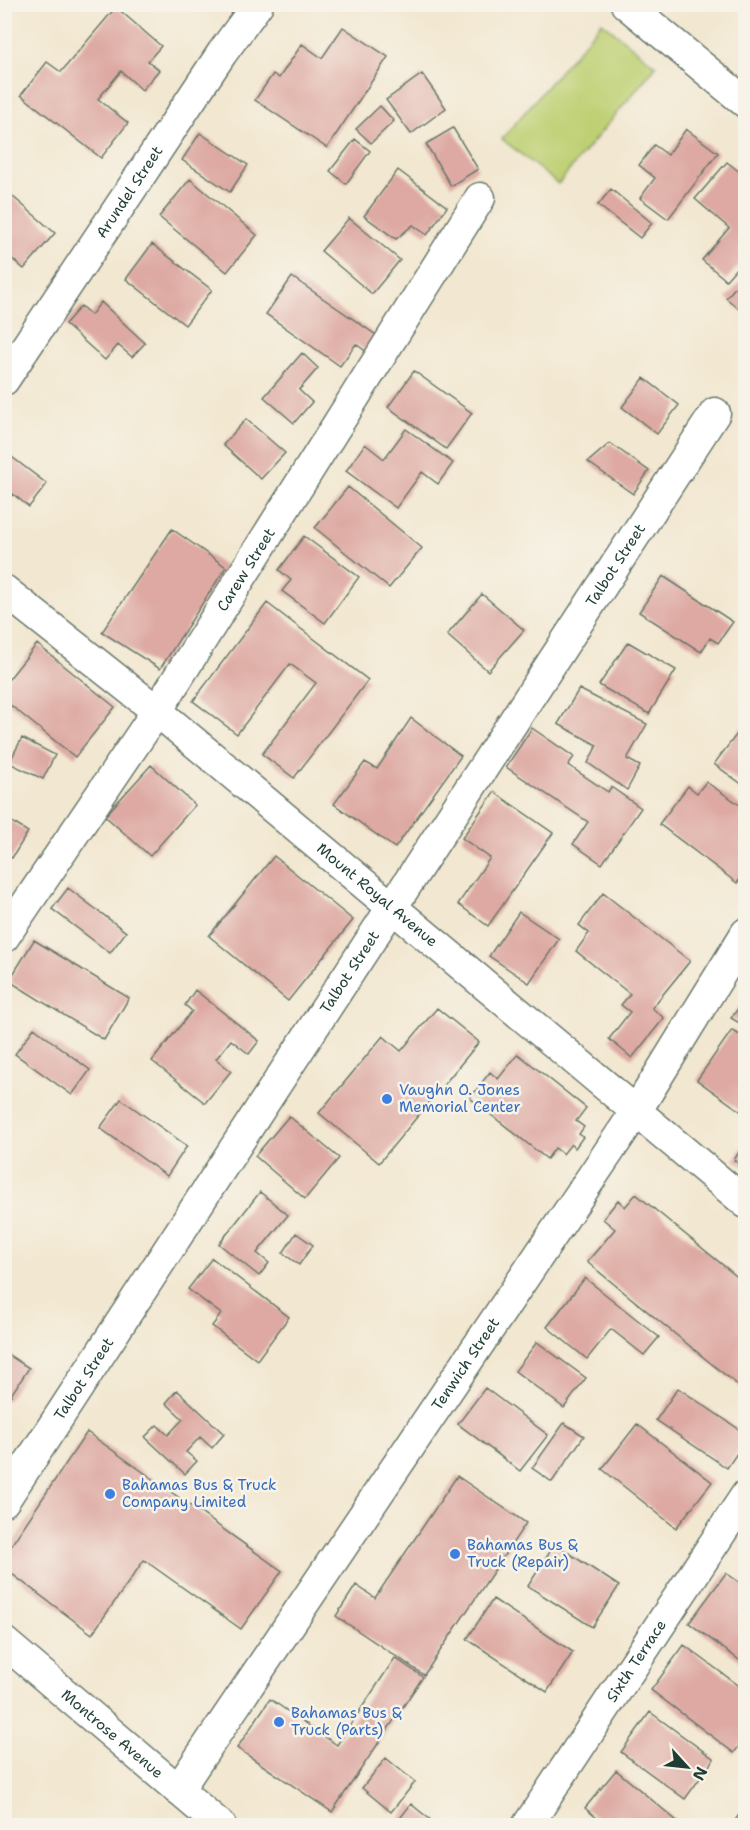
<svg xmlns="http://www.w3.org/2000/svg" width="750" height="1830" font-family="'Shantell Sans',sans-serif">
	<rect width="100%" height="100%" fill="#f7f3e8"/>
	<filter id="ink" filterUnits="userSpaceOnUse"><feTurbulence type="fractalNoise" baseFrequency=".0167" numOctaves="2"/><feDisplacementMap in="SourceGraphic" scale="12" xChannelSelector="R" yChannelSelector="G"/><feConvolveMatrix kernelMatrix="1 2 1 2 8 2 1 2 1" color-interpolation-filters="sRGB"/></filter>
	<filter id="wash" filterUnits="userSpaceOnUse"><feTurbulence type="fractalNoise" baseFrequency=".008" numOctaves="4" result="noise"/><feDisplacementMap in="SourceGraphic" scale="24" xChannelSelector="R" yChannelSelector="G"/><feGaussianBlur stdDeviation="1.35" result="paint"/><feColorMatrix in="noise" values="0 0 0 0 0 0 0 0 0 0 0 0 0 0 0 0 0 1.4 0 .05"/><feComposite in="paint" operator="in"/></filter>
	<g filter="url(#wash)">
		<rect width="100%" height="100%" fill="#f2e7d0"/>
		<path fill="#bed073" stroke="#6e8654" stroke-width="1.5" d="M602 22 656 66 558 184 502 139Z"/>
		<g id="blocks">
			<path fill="#dda9a2" d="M116 7 161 46 148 61 159 70 142 90 121 71 98 99 128 123 101 158 21 95 47 62 61 72Z
				M343 27 388 57 327 148 255 100 273 74 279 78 302 44 322 58Z
				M422 74 446 108 411 134 386 100Z
				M380 106 394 121 371 143 356 129Z
				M453 128 478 169 451 186 426 144Z
				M686 129 718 153 668 219 640 198 655 178 639 165 654 145 668 155Z
				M200 133 248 165 230 192 182 160Z
				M355 139 370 151 346 184 330 171Z
				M727 162 746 177V257L726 280 702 260 729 228 695 199Z
				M398 170 447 207 427 235 413 225 396 239 364 216Z
				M190 179 257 235 227 272 159 217Z
				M4 189 55 233 24 269 4 252Z
				M611 189 652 223 640 238 598 205Z
				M349 218 400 260 372 294 321 251Z
				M152 244 212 290 185 325 126 279Z
				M746 275V315L726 298Z
				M292 277 379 337 368 353 356 344 340 366 266 314Z
				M101 302 145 343 132 357 118 345 105 360 65 324 81 306 91 315Z
				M302 353 318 368 299 390 312 402 294 423 264 397Z
				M414 371 472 413 446 449 388 407Z
				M644 378 679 405 657 434 622 407Z
				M246 419 285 453 261 479 223 445Z
				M406 429 453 463 438 484 422 472 396 508 346 471 365 444 384 459Z
				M610 443 649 471 633 494 588 462Z
				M4 451 47 484 29 507 13 494 4 505Z
				M348 487 422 548 389 588 315 528Z
				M172 529 226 567 160 669 102 632Z
				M304 536 359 577 325 623 282 591 291 580 279 570Z
				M663 576 733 622 718 643 710 638 701 652 639 612Z
				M482 594 524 630 488 671 447 635Z
				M267 603 368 680 294 778 262 754 316 683 290 664 237 734 193 701Z
				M628 642 676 670 649 714 599 685Z
				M37 644 115 707 75 757 4 700V685Z
				M579 689 647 724 627 759 640 766 627 790 588 763 597 745 558 724Z
				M411 718 461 756 395 848 334 804 365 762 377 769Z
				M746 722V787L714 764Z
				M532 728 574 757 568 765 608 792 611 787 641 808 602 864 573 844 588 822 506 767Z
				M22 738 55 755 43 779 9 763Z
				M151 765 195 805 150 856 105 816Z
				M706 782 746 809V872L737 883 659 824 688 786 697 793Z
				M494 792 553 833 488 926 458 904 490 858 462 838Z
				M4 817 28 832 12 858 4 854Z
				M274 856 353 920 288 1001 209 936Z
				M68 888 126 932 110 953 52 909Z
				M603 893 690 961 652 1008 664 1018 632 1058 609 1039 630 1012 621 1005 630 994 576 951 589 933 579 925Z
				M519 912 559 939 529 983 489 956Z
				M34 940 129 998 104 1040 9 981Z
				M195 990 259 1041 249 1054 231 1040 216 1059 231 1071 205 1103 152 1061 192 1011 185 1005Z
				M746 998V1027L731 1018Z
				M437 1008 479 1042 379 1163 319 1113 383 1036 401 1051Z
				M34 1028 90 1070 72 1095 15 1054Z
				M732 1030 746 1039V1115L697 1080Z
				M518 1054 586 1108 576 1121 584 1127 579 1134 583 1137 575 1148 571 1144 563 1154 555 1148 547 1159 470 1098 490 1072 498 1079Z
				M121 1099 187 1146 167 1176 100 1128Z
				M289 1116 339 1158 305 1199 255 1156Z
				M746 1141V1168L734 1160Z
				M260 1192 288 1215 257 1253 269 1263 259 1276 219 1244Z
				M636 1194 746 1284V1392L587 1262 615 1229 603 1219 618 1200 625 1207Z
				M296 1233 313 1245 299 1265 283 1253Z
				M212 1258 289 1317 257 1360 212 1326 221 1314 188 1289Z
				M585 1278 659 1337 644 1355 611 1329 587 1359 547 1327Z
				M537 1342 586 1378 564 1408 515 1371Z
				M4 1352 29 1368 7 1401 4 1399Z
				M485 1388 548 1435 520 1471 458 1424Z
				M678 1388 746 1434V1440L727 1468 656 1420Z
				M177 1390 224 1434 212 1448 200 1437 186 1452 197 1461 185 1474 145 1437 157 1425 168 1435 183 1419 166 1403Z
				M564 1423 584 1436 552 1482 532 1468Z
				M637 1424 712 1482 676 1528 602 1469Z
				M87 1432 282 1571 241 1629 144 1560 92 1634 4 1568V1556Z
				M457 1476 526 1523 424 1675 336 1616 356 1585 375 1598Z
				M555 1544 619 1586 592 1627 528 1586Z
				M726 1573 746 1587V1665L689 1623Z
				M493 1599 573 1652 547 1692 467 1639Z
				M684 1645 746 1691V1737L734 1753 651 1690Z
				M395 1658 423 1677 332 1812 237 1748 270 1699 337 1745Z
				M650 1712 714 1759 685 1799 621 1752Z
				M386 1758 415 1782 391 1812 362 1788Z
				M616 1770 683 1826H606L585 1808Z
				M411 1804 438 1826H394Z
				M746 1805V1826H731Z"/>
		</g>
	</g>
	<g filter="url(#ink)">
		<use href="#blocks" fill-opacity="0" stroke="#69786b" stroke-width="1.5"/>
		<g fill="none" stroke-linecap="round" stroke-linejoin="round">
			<g stroke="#69786b" stroke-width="33">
				<g id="minor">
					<path d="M626 4 746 103"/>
					<path id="s1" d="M4 380 222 53 258 4"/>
					<path id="s2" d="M4 590 157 711 746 1203"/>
					<path id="s3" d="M4 937 157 711 480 198"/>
					<path id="s4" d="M4 1501 715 413"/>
					<path id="s5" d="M4 1642 221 1826"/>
					<path id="s6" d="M178 1790 637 1110 746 933"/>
					<path id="s7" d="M527 1826 746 1495"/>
				</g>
			</g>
			<use href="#minor" stroke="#fff" stroke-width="30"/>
		</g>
	</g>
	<g fill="#3f7fe0" stroke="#f7f3e8" stroke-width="2">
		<circle cx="387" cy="1099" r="6"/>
		<circle cx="110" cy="1494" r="6"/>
		<circle cx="455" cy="1554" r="6"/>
		<circle cx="279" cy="1722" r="6"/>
	</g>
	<g text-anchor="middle" stroke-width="5" stroke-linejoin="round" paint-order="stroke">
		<g font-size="15" fill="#1f3d34" stroke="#f7f3e8">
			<text dy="5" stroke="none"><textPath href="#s1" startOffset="226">Arundel Street</textPath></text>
			<text dy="5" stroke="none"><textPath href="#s4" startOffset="1118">Talbot Street</textPath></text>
			<text dy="5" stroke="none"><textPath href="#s3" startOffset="440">Carew Street</textPath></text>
			<text dy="5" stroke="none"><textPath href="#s2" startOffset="482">Mount Royal Avenue</textPath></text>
			<text dy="5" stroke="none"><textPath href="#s4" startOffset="632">Talbot Street</textPath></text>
			<text dy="5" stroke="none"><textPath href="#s6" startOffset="514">Tenwich Street</textPath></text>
			<text dy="5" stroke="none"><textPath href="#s4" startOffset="146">Talbot Street</textPath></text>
			<text dy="5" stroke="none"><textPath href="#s7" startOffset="198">Sixth Terrace</textPath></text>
			<text dy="5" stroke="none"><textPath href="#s5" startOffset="142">Montrose Avenue</textPath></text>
		</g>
		<g font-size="15" fill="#366cbe" stroke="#f7f3e8" text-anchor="start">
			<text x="399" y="1095">Vaughn O. Jones<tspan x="399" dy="17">Memorial Center</tspan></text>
			<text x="122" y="1490">Bahamas Bus &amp; Truck<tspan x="122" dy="17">Company Limited</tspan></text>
			<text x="467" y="1550">Bahamas Bus &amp;<tspan x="467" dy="17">Truck (Repair)</tspan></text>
			<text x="291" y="1718">Bahamas Bus &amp;<tspan x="291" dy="17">Truck (Parts)</tspan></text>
		</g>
	</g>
	<rect width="750" height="1830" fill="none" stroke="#f7f3e8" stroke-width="24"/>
	<g transform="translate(687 1767) rotate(117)" stroke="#f7f3e8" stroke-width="4.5" paint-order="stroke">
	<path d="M0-4.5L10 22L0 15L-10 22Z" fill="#1f3d34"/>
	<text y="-9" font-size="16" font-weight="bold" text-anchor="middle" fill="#1f3d34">N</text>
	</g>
</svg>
